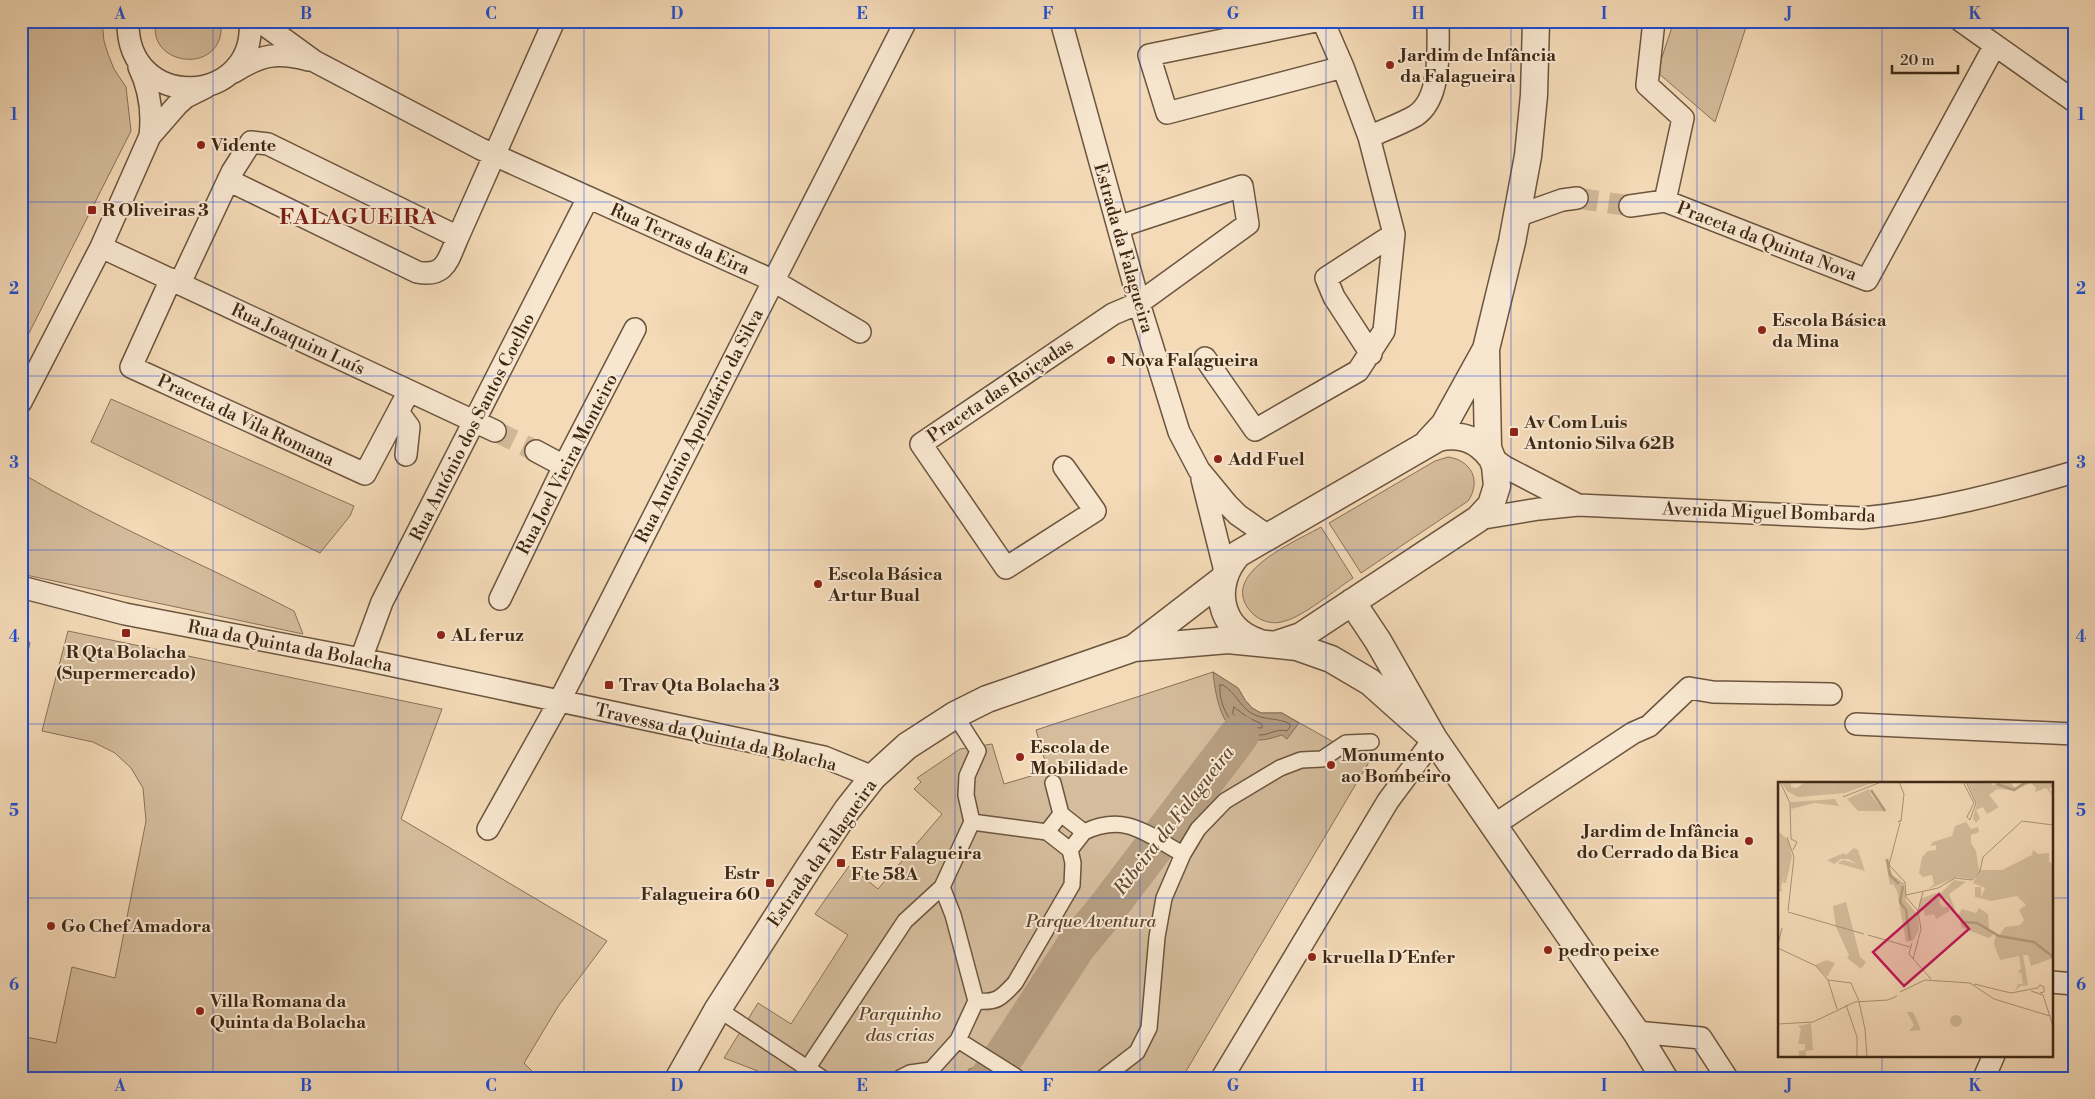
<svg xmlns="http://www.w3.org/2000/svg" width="2095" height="1099" font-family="'Libre Bodoni',serif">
	<rect width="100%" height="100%" fill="#f4dab7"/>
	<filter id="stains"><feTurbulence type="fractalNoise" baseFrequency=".004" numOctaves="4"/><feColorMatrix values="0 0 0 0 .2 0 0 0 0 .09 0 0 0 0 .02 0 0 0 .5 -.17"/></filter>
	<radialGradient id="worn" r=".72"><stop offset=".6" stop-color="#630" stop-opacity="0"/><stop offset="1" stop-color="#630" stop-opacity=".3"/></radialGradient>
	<path fill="#d5bc9c" stroke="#8a7259" d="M21 21H102L104 41 108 54 114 69 126 87 131 131 21 349Z
		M156 21H221C227 76 146 68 156 21Z
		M1674 21H1748L1715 122 1657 72Z
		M111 399 354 506 350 516 320 553 91 442Z
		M1448 457C1471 460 1482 481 1468 501L1361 573 1329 523 1435 461Z
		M21 473C109 525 204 564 294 611L303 634 21 574Z
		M1321 527 1353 578C1335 590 1304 616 1285 621 1274 625 1262 622 1253 614 1214 575 1295 542 1321 527Z
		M21 631 30 643 21 680Z
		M68 631 442 709 401 819 607 941 559 1005 524 1063 539 1078H21V1036L56 1043 72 967 115 978 146 821 143 788 131 768 115 753 93 742 42 731Z
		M1213 672 1238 688 1245 700 1252 708 1261 713H1282L1369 762 1182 1078H762L763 1073 724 1058 758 1003 791 1024 848 935 815 914 849 866 878 889 942 814 914 789 921 782 917 778 960 749 992 744 1004 784 1048 771 1036 730Z"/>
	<path fill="#b69e80" stroke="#866f56" d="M1213 672 1238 688 1245 700 1252 708 1261 713H1282L1299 723 1287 739 1282 735C1275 737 1267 740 1260 740 1223 741 1216 701 1213 672Z
		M981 1066 997 1078H964L969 1069Z"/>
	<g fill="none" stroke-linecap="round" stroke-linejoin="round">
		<path stroke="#7a644b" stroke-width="1" d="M1220 685H1223C1236 693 1239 705 1251 713 1264 721 1277 717 1290 724V727L1287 731C1277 728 1269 735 1260 735 1235 736 1218 708 1220 685Z
			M1234 707 1247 717 1262 724V728L1246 727 1233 714Z"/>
		<path stroke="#b69e80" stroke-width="40" d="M990 1078 1076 946 1105 911 1239 735"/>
		<path stroke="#d0b797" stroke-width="21" stroke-dasharray="21 11" stroke-linecap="butt" d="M1577 198 1630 206
			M495 431 536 451"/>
		<g stroke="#6c553e" stroke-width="18">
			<path id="pedestrian" d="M955 715 978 751 967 776 966 795 972 822 1047 832
				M1053 783 1061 814 1084 832 1070 850 1047 832 1061 814
				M1084 832C1127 812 1147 835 1183 854
				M942 887 953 915 976 1001
				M718 1009 822 1078
				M958 1040 1018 1078
				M801 1078 905 921 942 887 972 822
				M900 1078 910 1073 931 1070
				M932 1078 931 1070 958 1040 976 1001C997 1003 1001 998 1015 983L1072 885 1073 863 1070 850
				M1103 1078 1137 1052 1149 1028 1157 937 1164 898 1183 854 1198 829 1225 801 1280 768 1301 760 1322 759 1346 743 1371 742"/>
		</g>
		<g stroke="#6c553e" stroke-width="24">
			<path id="minor" d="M128 21C126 113 257 107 250 21
				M259 21 314 61 481 149 772 280 860 332
				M1061 21 1139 303 1179 432 1199 470 1227 504 1238 515 1268 536
				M1316 21 1149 55 1167 113 1343 67
				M1654 21 1647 85 1683 118 1665 201 1867 280 1995 45
				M1961 21 2074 101
				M139 67C150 90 153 111 150 136
				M234 72C262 54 277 52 309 60
				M1369 137C1384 130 1401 124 1415 116 1442 99 1438 48 1438 21
				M228 180 417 272C446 278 448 259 458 237
				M1630 206 1665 201
				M1517 216 1562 200 1577 198
				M101 247 495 431
				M171 279 131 367 365 474 409 391
				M180 283 232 172 251 142 268 144 458 237 554 21
				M1371 354 1334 297 1326 278 1394 234
				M1205 358 1255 430 1358 371 1384 331 1394 234 1369 137 1343 67 1323 21
				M21 402 101 247 150 136 177 105 186 97 206 87
				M398 412 409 427 406 455
				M536 451 564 466
				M1491 457 1505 467 1578 505
				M1064 467 1095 511 1006 568 921 444 1113 314 1139 303 1248 224 1242 186 1118 227
				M1202 479 1225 571
				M1478 519 1539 509 1578 505 1862 518C1935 511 2003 493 2074 472
				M21 587 125 614 361 659 824 757 873 777
				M500 599 564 466 635 329
				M361 659 382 602 588 198
				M1856 724 2074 734
				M1494 825 1633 733 1649 726 1689 688 1713 692 1831 694
				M488 829 559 702 906 21
				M2051 982 2074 984
				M1636 1032 1701 1038 1727 1078
				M1222 1078 1388 801 1434 739
				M1984 1078 1994 1055"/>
		</g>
		<g stroke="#6c553e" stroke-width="29">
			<path id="tertiary" d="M1429 441 1444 425 1486 349 1512 242 1528 156 1534 95 1536 21
				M1352 602 1378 641 1434 739 1636 1032 1664 1078
				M1258 642C1218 629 1211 584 1238 554L1438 438C1460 433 1477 439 1491 457
				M1277 644 1301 636 1478 519 1491 505 1497 486 1495 466 1488 448 1486 349
				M1135 647 1222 580
				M679 1078 718 1009 809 867 847 810 873 777 907 746 955 715 987 699 1134 648 1228 640 1297 647 1331 659 1370 682 1434 739"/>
		</g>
		<use href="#pedestrian" stroke="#f8e7d0" stroke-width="15"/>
		<use href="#minor" stroke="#f8e7d0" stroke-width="21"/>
		<use href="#tertiary" stroke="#f8e7d0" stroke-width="26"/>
	</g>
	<path fill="none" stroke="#1d4ed8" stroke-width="1" stroke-opacity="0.55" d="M213 21V1078M398 21V1078M584 21V1078M769 21V1078M955 21V1078M1140 21V1078M1326 21V1078M1511 21V1078M1697 21V1078M1882 21V783M21 202H2074M21 376H2074M21 550H2074M21 724H2074M21 898H1779M2051 898H2074M1882 1055V1078"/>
	<g fill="#8f2418" stroke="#f8e7d0" stroke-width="2">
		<circle cx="1390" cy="65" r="5"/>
		<circle cx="201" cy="145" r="5"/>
		<rect x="87" y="205" width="10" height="10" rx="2.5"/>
		<circle cx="1762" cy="330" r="5"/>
		<circle cx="1111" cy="360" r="5"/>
		<rect x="1509" y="427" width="10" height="10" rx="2.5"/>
		<circle cx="1218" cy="459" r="5"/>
		<circle cx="818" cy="584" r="5"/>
		<rect x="121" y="628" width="10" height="10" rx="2.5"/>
		<circle cx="441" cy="635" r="5"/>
		<rect x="604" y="680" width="10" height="10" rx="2.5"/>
		<circle cx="1020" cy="757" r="5"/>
		<circle cx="1331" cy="765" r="5"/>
		<circle cx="1749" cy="841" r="5"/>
		<rect x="836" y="858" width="10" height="10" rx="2.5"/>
		<rect x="765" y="878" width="10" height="10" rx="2.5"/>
		<circle cx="51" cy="926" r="5"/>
		<circle cx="1548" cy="950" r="5"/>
		<circle cx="1312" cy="957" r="5"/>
		<circle cx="200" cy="1011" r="5"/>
	</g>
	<g text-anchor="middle" stroke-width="4" stroke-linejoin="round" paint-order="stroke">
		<g font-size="18" font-weight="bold" fill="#3f2916" stroke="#f8e7d0" text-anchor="start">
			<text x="1400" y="61">Jardim de Infância<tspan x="1400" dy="21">da Falagueira</tspan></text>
			<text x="211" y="151">Vidente</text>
			<text x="102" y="216">R Oliveiras 3</text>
			<text x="1772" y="326">Escola Básica<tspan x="1772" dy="21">da Mina</tspan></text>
			<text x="1121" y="366">Nova Falagueira</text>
			<text x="1524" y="428">Av Com Luis<tspan x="1524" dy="21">Antonio Silva 62B</tspan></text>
			<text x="1228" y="465">Add Fuel</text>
			<text x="828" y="580">Escola Básica<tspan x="828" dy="21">Artur Bual</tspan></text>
			<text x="451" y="641">AL feruz</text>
			<text x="126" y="658" text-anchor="middle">R Qta Bolacha<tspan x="126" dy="21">(Supermercado)</tspan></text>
			<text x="619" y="691">Trav Qta Bolacha 3</text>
			<text x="1030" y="753">Escola de<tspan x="1030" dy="21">Mobilidade</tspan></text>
			<text x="1341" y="761">Monumento<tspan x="1341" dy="21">ao Bombeiro</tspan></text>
			<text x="1739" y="837" text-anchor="end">Jardim de Infância<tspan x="1739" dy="21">do Cerrado da Bica</tspan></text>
			<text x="851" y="859">Estr Falagueira<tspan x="851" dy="21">Fte 58A</tspan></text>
			<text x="760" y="879" text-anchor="end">Estr<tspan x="760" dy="21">Falagueira 60</tspan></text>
			<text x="61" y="932">Go Chef Amadora</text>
			<text x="1558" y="956">pedro peixe</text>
			<text x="1322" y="963">kruella D´Enfer</text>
			<text x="210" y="1007">Villa Romana da<tspan x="210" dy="21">Quinta da Bolacha</tspan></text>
		</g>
		<g font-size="18" fill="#3f2916" stroke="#f8e7d0">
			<text transform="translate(680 239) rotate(24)" y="6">Rua Terras da Eira</text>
			<text transform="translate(1767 241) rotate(21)" y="6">Praceta da Quinta Nova</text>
			<text transform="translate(1124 248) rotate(74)" y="6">Estrada da Falagueira</text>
			<text transform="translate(298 339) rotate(25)" y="6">Rua Joaquim Luís</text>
			<text transform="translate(1000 390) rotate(-34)" y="6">Praceta das Roiçadas</text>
			<text transform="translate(246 420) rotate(25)" y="6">Praceta da Vila Romana</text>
			<text transform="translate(699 426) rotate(-63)" y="6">Rua António Apolinário da Silva</text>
			<text transform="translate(472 427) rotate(-63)" y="6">Rua António dos Santos Coelho</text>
			<text transform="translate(567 464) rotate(-63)" y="6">Rua Joel Vieira Monteiro</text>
			<text transform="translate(1769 512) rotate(2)" y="6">Avenida Miguel Bombarda</text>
			<text transform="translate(290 646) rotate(11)" y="6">Rua da Quinta da Bolacha</text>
			<text transform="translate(716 737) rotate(13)" y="6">Travessa da Quinta da Bolacha</text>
			<text transform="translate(822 853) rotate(-55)" y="6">Estrada da Falagueira</text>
		</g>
		<g font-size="18" font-style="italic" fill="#5d4631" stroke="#f8e7d0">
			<text x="1091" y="927">Parque Aventura</text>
			<text x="900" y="1020">Parquinho<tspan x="900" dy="21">das crias</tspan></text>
		</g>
		<g font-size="19" font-style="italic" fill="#634c36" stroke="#f8e7d0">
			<text transform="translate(1173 820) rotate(-52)" y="7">Ribeira da Falagueira</text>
		</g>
		<g font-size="22" font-weight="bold" letter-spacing="1" fill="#7a1f14" stroke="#f8e7d0">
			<text x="358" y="224">FALAGUEIRA</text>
		</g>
	</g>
	<g transform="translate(1778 782)">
		<rect width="275" height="275" fill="#f4dab7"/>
		<path d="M3 0H13V5L19 6 27 0H97L67 11 20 15 9 9ZM189 0H213L215 4 219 0H232L237 6 246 0H275V5L271 6 275 14 268 6 257 10 258 6 253 1 237 8 219 7 211 13 221 25 209 32 205 25 198 28 202 36 198 41 195 36 199 21ZM91 7 93 13 106 29H80L69 17ZM57 17 61 24 37 21 13 27V20ZM188 40 193 47 200 45 201 50 193 53V61L198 69 201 88H224L254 73 255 68 260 72 271 71V80L275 82V176L253 184 250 173H245L250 203 242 204 237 209 240 202H245L243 190 241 192 240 189 243 187 241 174 222 178 216 162 218 152 221 154 227 145 242 143 246 138 241 128 248 123 239 114 213 119 197 115V105H203V115L207 106 195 101 201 89 194 97 179 95 150 107 156 102 154 93 145 95 141 91 144 75 150 69 158 68V63L152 64 155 60 174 54 177 44ZM0 49 10 58 14 74 8 101H5L7 92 3 105 4 109 0 110ZM76 66 80 68 87 89 59 81 66 78 79 82 70 77H63L56 82 49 78 66 71 68 73ZM107 75 115 94 126 101 128 119 140 133 141 148 135 159 128 160 119 109 115 102 112 103ZM176 98 188 100 171 112 177 127 173 128 170 118 163 114 161 120 164 125H170L172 129 158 137 156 132 147 134 146 128H141L142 117 158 111 160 114ZM68 120 82 175 88 180 83 187 69 176 71 173 58 145 55 124ZM201 126 210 132 211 147 217 151 211 156 184 146 180 133 184 127 198 131ZM49 178 57 181 49 195 37 183ZM129 230H135L143 248 131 249 136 243ZM172 239a6 6 0 1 1 12 0a6 6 0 1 1-12 0ZM33 241 35 268 28 269V275H21V269L27 268V262H20L23 247 20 244Z" fill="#d5bc9c"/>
		<path fill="none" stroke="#b69e80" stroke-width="2.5" d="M219 2 236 8 248 0M93 8 107 29M109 77 112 93 121 102M125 104 122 120 128 128 132 158M186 140 199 141 221 154 256 160 275 175"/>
		<path fill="none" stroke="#ac9377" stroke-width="1" d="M2 0 12 21 13 57M121 0 126 12 123 39 120 40 123 38M185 0 196 21 189 35 192 38 198 21 188 0M65 15 103 0M122 41 111 83 127 100 128 115 140 129M9 55 16 75 10 129M13 57 19 60 15 68M128 113 160 106 177 96 194 98 202 89 205 75 244 39 275 43M10 130 86 152M90 153 132 165M134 161 131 172 153 197M0 162 4 146M0 166 38 184 50 198 59 227M135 177 143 147 140 129 145 110M50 198 73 201 81 219M196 202 233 211 259 206M259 207 262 203 266 205V210L262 211M253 209 265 213 275 244M122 210 147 198 192 201 216 217 272 234M81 220 87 247 89 275M68 223 79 255V275M0 242 35 240 77 220 110 218 119 214"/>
		<path fill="#c2185b" fill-opacity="0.15" stroke="#c2185b" stroke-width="2.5" d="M161 112 191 147 126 204 95 170Z"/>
		<rect width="275" height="275" fill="none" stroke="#3f2916" stroke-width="2.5"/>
	</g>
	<rect width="2095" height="1099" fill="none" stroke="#f4dab7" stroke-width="55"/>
	<path d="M1892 65v8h66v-8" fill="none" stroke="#3f2916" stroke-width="2.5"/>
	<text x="1900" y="65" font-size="15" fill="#3f2916" stroke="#f8e7d0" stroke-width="4" paint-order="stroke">20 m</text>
	<rect x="28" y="28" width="2040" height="1044" fill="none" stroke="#1d4ed8" stroke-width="2"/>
	<g font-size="16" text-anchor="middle" font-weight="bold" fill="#1d4ed8">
		<text x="120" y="19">A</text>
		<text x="306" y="19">B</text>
		<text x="491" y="19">C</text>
		<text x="677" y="19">D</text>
		<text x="862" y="19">E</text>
		<text x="1048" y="19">F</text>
		<text x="1233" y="19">G</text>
		<text x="1418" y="19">H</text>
		<text x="1604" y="19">I</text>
		<text x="1789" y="19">J</text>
		<text x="1975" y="19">K</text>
		<text x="14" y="120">1</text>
		<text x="2081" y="120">1</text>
		<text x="14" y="294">2</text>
		<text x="2081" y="294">2</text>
		<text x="14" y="468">3</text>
		<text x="2081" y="468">3</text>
		<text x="14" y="642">4</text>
		<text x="2081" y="642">4</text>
		<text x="14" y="816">5</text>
		<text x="2081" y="816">5</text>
		<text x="14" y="990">6</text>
		<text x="2081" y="990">6</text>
		<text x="120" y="1091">A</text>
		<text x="306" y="1091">B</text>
		<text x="491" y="1091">C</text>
		<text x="677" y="1091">D</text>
		<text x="862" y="1091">E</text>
		<text x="1048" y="1091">F</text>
		<text x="1233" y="1091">G</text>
		<text x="1418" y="1091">H</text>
		<text x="1604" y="1091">I</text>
		<text x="1789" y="1091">J</text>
		<text x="1975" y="1091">K</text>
	</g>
	<rect width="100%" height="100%" filter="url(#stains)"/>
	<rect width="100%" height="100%" fill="url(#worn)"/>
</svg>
